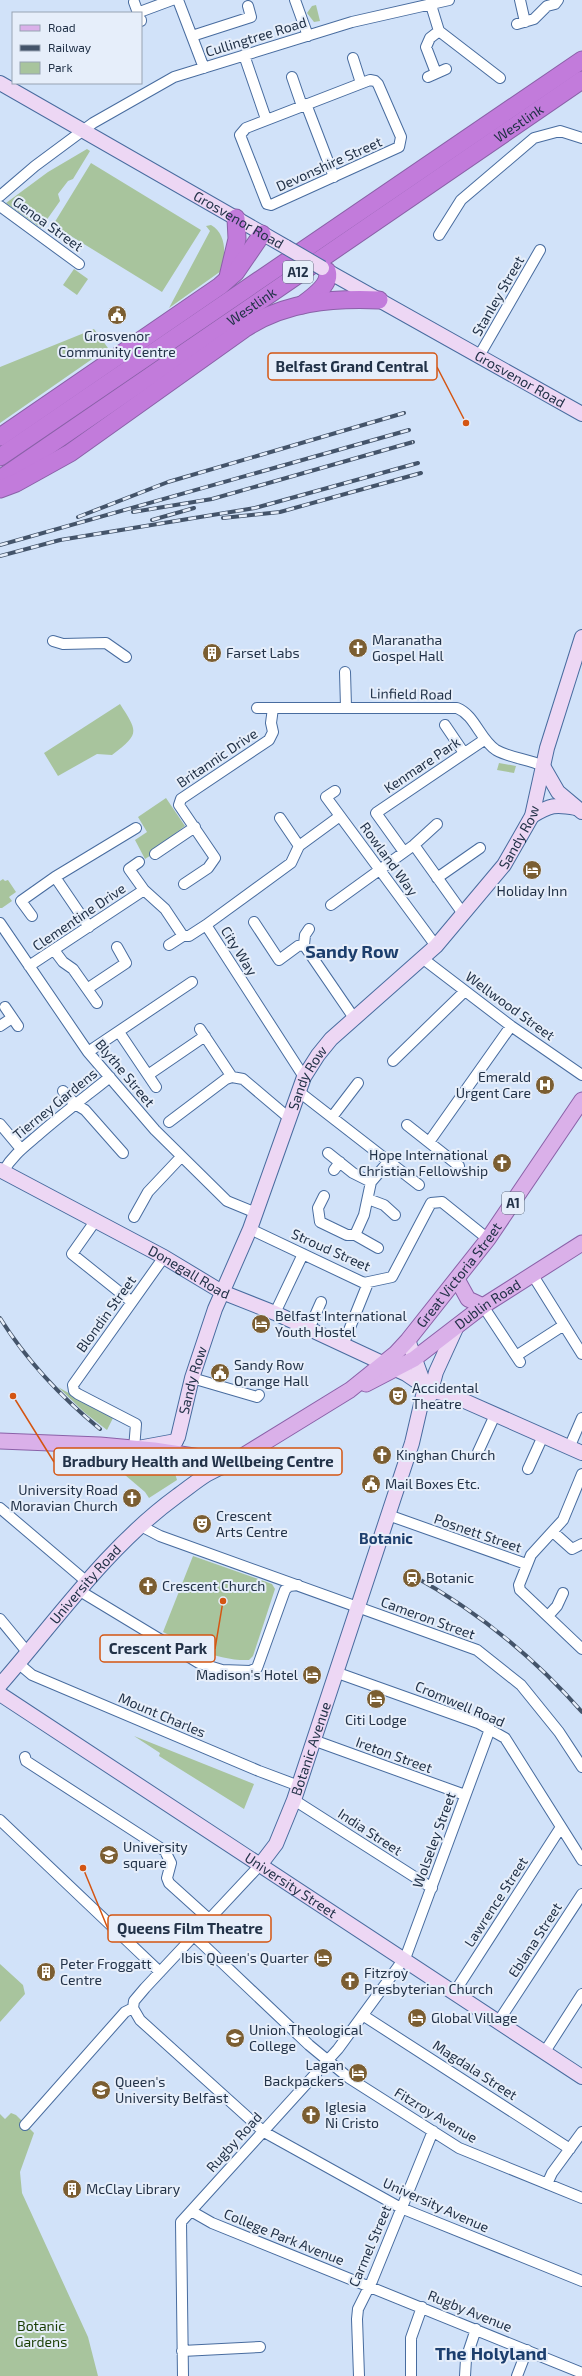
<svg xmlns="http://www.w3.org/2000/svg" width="582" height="2376" font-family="'Exo 2',sans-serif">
	<rect width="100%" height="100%" fill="#d1e2f9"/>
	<path fill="#a8c49d" d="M316 5 320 21 314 22 307 13 312 6Z
		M87 149 90 151 73 179 68 181 58 194 60 201 41 228 6 203 48 172Z
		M91 163 201 230 162 292 53 225Z
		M211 225C227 234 226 256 221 271L169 308 210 231 206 226Z
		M74 269 88 279 77 295 63 285Z
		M94 329 108 348 0 423V367Z
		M120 704C138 732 140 734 112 755L97 754 58 776 44 753Z
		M499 763 516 766 514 773 497 770Z
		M166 798 185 826 157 847 159 850 145 859 135 840 147 832 138 817Z
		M3 879 5 881 8 880 16 892 9 897 12 901 2 908H0V881Z
		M58 1387 113 1418 107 1430 85 1413Z
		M119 1457 173 1467 177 1480 149 1498 145 1492 118 1469Z
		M193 1556 272 1584 275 1589 253 1656 249 1660C216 1661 191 1646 163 1632Z
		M134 1736 254 1784 244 1809 159 1756 160 1753Z
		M0 1964 23 1985 25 1994 0 2022Z
		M11 2113 16 2115 34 2133 20 2172 22 2193 88 2337 98 2376H0V2114L5 2119Z"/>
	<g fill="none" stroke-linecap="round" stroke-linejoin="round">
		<g stroke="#486c9f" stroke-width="12">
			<path id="street" d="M178 0 204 68
				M295 0 308 36
				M520 0 525 22
				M134 2 138 13
				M431 5 439 31 500 78
				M137 13 172 0
				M141 20V21
				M517 24 534 19 547 6 555 4 558 0
				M192 36 251 17 248 6
				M244 55 266 119
				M353 58 361 83
				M436 73 426 47 430 38 439 31
				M292 77 302 106
				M428 77 446 69
				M370 80 375 81 378 84 401 137 399 147 271 205 267 204 240 135 246 128Z
				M306 104 334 177
				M0 196 35 166 93 123 174 77 352 22 449 0
				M0 206 79 264
				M439 235 461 200 534 138 560 131 582 138
				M479 356 540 250
				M53 641 63 644 106 643 126 657
				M345 672 346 707
				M257 708H457C475 715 480 740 496 750 510 758 528 759 543 766
				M445 725 464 753
				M335 791 326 797 436 946
				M280 818 299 846 340 816
				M414 845 464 915
				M404 852 376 813 484 740
				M155 854 195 827
				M139 862 129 869 144 890 165 909 183 936
				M55 877 136 828
				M437 878 480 848
				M184 884 208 868 215 858 179 805 181 799 269 740 273 732 271 723 273 708
				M331 905 414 845 437 824
				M32 916 21 901 55 877 89 927
				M254 922 279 960 298 946 304 945
				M0 923 88 1052 155 1130 227 1201 256 1213
				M206 925 304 1077
				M183 936H189L206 925 291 863 299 846
				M169 945 183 936
				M304 945 354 1018
				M304 945 305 935 309 929
				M54 950 63 962 73 969 97 1003
				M422 958 511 1026 582 1075
				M29 966 144 890
				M87 989 126 963 117 947
				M5 1007 18 1026
				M0 1026 12 1018
				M200 1029 232 1077
				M119 1032 156 1087
				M88 1052 192 982
				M393 1061 465 991
				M148 1075 205 1036
				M63 1091 75 1104 85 1110 123 1153
				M298 1091 419 1185
				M332 1117 358 1083
				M169 1122 226 1079 232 1077 243 1079 289 1118
				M0 1124 21 1149
				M407 1125 459 1166
				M429 1142 511 1026
				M328 1153 353 1173 371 1182
				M334 1170 340 1162
				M3 1172C11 1157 24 1147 37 1136 61 1115 85 1097 110 1077
				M324 1196 318 1208 320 1222 347 1235H355L364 1215 371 1182 389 1161
				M368 1199 384 1205 395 1215
				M134 1217 148 1192 181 1157
				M96 1220 72 1254 132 1302
				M250 1229 364 1283 392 1277 431 1203 442 1202 488 1239
				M355 1235 378 1248
				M532 1274 582 1354
				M483 1306 520 1362
				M275 1313 303 1254
				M309 1329 321 1302
				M343 1345 368 1283
				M516 1356 564 1325
				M192 1378 257 1397 259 1395
				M569 1448 582 1418
				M134 1449 136 1424 78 1394 74 1391 73 1385 164 1257
				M478 1452 495 1415
				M528 1469 543 1436
				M582 1474 563 1520 531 1555 519 1585 520 1590 582 1649
				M0 1508 87 1582
				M388 1515 526 1564
				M141 1526 160 1536 477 1650 521 1685 559 1732 582 1767
				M553 1532 572 1549 582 1544
				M80 1591 199 1663 222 1670 250 1671 257 1668 285 1590 289 1586 298 1585
				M548 1616 557 1606 563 1593
				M0 1619 28 1653
				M19 1664 32 1675 259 1771 299 1786
				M335 1672 478 1723 505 1738 582 1860
				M313 1740 465 1795
				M25 1757 26 1761 165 1851 171 1863 167 1878 169 1883 210 1920
				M294 1800 432 1888
				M0 1820 160 1972
				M194 1936 309 2045 349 2078 459 2148 582 2198
				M454 1993 561 1827
				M133 2008 140 2020 264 2132 401 2208 582 2281
				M133 2008 134 2001 145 1988 260 1865
				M364 2016 570 2149
				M498 2022 582 1894
				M544 2053 582 1994
				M25 2125 125 2012 133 2008
				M547 2184 552 2173 582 2132
				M191 2211 212 2223 582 2373
				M182 2351 260 2347
				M183 2376 181 2222 338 2049 406 1956 490 1729
				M359 2376 357 2319 358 2309 372 2281 433 2131
				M411 2376V2338L422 2307
				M465 2376 466 2359 476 2329
				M517 2376 527 2350"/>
		</g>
		<g stroke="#486c9f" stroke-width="16">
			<g id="secondary">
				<path id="s1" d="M0 83 286 247"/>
				<path id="s2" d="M322 268 582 414"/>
				<path d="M543 766 558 792 582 812"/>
				<path d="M532 816C550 805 555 804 576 808"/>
				<path id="s3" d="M0 1170 164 1257 222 1292 275 1313 406 1374 431 1391 451 1395 582 1453"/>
				<path d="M408 1340 425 1387"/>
				<path d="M429 1398 436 1372 457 1326"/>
				<path d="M138 1448 176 1441"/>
				<path id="s4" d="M169 1452 178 1437 192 1378 215 1309 250 1229 304 1077 318 1055 331 1039 436 946 504 865 532 816 547 748 582 637"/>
				<path id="s5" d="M0 1685C56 1621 107 1547 177 1496 194 1484 207 1471 228 1465"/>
				<path id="s6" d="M0 1694 582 2077"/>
				<path id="s7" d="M260 1865 276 1844 294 1800 412 1443 425 1387"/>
			</g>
		</g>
		<g stroke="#8a61a8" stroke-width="17">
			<g id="primary">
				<path d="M457 1279 468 1299 483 1306"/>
				<path id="s8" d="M366 1384 414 1359 483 1306 582 1243"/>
				<path id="s9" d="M0 1441 100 1445 154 1450 233 1462 350 1390 396 1353 408 1340 488 1239 582 1100"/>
			</g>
		</g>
		<g stroke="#8a61a8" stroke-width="19">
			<g id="highway">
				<path d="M228 277 237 239 236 218"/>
				<path d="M302 305C310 299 332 284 327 271"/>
				<path d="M0 437 220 286 236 272 262 234"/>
				<path d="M0 457 582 60"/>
				<path id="s10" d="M0 479 582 80"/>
				<path d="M0 489 16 483 70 453 244 329C284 302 331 298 379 300"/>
			</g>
		</g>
		<use href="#street" stroke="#fff" stroke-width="10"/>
		<use href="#secondary" stroke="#edd7f4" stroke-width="14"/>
		<use href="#primary" stroke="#dab0e9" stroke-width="15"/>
		<use href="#highway" stroke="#c27bdb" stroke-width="17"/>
		<g stroke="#44546a" stroke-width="4">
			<path id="rail" d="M133 512 212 499 413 442
				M78 517 168 482 404 413
				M223 518 280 512 421 473
				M152 520 194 508
				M0 545 409 430
				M0 556 60 540 255 508 418 463
				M0 1318C27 1361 61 1397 100 1429
				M410 1574C476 1610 533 1656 582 1712"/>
		</g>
		<use href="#rail" stroke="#e6eefa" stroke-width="2.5" stroke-dasharray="8" stroke-linecap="butt"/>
		<g stroke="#486c9f" stroke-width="16" stroke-linecap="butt">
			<path id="secondary-bridge" d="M286 247 322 268"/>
		</g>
		<use href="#secondary-bridge" stroke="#edd7f4" stroke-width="14"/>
	</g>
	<defs>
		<g id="civic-disc" transform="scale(1)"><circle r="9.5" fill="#7b5e32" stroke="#e6eefa"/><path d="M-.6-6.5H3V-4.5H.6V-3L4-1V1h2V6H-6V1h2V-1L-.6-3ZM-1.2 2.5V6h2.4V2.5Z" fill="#fff"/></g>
		<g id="church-disc" transform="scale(1)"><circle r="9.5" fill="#7b5e32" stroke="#e6eefa"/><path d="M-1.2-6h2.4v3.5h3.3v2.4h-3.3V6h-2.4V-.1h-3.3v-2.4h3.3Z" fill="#fff"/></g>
		<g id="building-disc" transform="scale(1)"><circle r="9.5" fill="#7b5e32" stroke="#e6eefa"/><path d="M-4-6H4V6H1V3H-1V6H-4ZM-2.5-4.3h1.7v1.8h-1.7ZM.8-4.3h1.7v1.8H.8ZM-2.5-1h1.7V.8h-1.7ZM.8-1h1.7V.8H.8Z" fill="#fff"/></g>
		<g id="hotel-disc" transform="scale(1)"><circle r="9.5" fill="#7b5e32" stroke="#e6eefa"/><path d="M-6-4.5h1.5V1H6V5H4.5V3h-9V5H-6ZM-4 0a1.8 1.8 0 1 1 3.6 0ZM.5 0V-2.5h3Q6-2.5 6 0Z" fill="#fff"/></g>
		<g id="hospital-disc" transform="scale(1)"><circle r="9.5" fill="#7b5e32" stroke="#e6eefa"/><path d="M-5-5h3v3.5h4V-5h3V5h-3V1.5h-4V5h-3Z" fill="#fff"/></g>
		<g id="theatre-disc" transform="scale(1)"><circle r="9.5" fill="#7b5e32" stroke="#e6eefa"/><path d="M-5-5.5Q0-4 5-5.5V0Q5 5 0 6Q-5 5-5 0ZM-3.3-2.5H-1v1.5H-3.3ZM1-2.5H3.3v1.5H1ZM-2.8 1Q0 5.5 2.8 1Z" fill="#fff"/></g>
		<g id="station-disc" transform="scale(1)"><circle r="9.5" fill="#7b5e32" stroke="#e6eefa"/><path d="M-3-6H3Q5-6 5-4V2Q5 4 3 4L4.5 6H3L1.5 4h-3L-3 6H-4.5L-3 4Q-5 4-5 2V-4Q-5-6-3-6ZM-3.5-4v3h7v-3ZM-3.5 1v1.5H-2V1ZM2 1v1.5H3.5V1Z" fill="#fff"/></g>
		<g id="university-disc" transform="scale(1)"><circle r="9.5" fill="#7b5e32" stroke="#e6eefa"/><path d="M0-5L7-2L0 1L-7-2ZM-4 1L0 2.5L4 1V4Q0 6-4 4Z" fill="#fff"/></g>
	</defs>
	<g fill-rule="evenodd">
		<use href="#civic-disc" x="117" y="315"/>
		<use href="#church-disc" x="358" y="648"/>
		<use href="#building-disc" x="212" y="653"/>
		<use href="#hotel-disc" x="532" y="870"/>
		<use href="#hospital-disc" x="545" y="1085"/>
		<use href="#church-disc" x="502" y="1163"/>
		<use href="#hotel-disc" x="261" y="1324"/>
		<use href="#civic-disc" x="220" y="1373"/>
		<use href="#theatre-disc" x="398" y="1396"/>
		<use href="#church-disc" x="382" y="1455"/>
		<use href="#civic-disc" x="371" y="1484"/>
		<use href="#church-disc" x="132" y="1498"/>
		<use href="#theatre-disc" x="202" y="1524"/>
		<use href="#station-disc" x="412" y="1578"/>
		<use href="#church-disc" x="148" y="1586"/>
		<use href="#hotel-disc" x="312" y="1675"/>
		<use href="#hotel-disc" x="376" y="1699"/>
		<use href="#university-disc" x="109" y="1855"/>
		<use href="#hotel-disc" x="323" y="1958"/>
		<use href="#building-disc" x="46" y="1972"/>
		<use href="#church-disc" x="350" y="1981"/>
		<use href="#hotel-disc" x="417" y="2018"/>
		<use href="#university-disc" x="235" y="2038"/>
		<use href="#hotel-disc" x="358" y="2073"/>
		<use href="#university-disc" x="101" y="2090"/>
		<use href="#church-disc" x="311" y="2115"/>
		<use href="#building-disc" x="72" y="2189"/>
	</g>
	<g text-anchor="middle" stroke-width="4" stroke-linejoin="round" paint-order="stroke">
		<g fill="#e6eefa" stroke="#5d6a7d" stroke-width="1">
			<rect x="283" y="261" width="30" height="22" rx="3"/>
			<rect x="502" y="1192" width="22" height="22" rx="3"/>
		</g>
		<g font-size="13" font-weight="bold" fill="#223248">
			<text x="298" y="277">A12</text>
			<text x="513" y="1208">A1</text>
		</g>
		<g font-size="14" fill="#223248" stroke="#e6eefa">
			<text transform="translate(256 37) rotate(-17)" y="5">Cullingtree Road</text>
			<text dy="5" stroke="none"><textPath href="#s10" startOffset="629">Westlink</textPath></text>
			<text transform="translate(329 164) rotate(-24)" y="5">Devonshire Street</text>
			<text dy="5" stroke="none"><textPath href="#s1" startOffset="275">Grosvenor Road</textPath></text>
			<text transform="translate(48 224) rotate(36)" y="5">Genoa Street</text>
			<text transform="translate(498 296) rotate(-60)" y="5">Stanley Street</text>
			<text dy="5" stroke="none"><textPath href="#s10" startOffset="305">Westlink</textPath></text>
			<text dy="5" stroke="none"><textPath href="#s2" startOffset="227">Grosvenor Road</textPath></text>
			<text transform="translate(411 694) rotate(1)" y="5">Linfield Road</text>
			<text transform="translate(217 758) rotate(-34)" y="5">Britannic Drive</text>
			<text transform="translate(422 765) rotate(-34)" y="5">Kenmare Park</text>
			<text dy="5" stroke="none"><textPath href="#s4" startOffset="724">Sandy Row</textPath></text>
			<text transform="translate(389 859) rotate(54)" y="5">Rowland Way</text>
			<text transform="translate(79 917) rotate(-34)" y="5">Clementine Drive</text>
			<text transform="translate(239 951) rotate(58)" y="5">City Way</text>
			<text transform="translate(510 1006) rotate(36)" y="5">Wellwood Street</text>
			<text transform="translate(125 1073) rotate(50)" y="5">Blythe Street</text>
			<text dy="5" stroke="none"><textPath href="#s4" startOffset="400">Sandy Row</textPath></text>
			<text transform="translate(55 1104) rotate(-39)" y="5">Tierney Gardens</text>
			<text transform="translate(331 1250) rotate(24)" y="5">Stroud Street</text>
			<text dy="5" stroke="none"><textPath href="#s3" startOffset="215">Donegall Road</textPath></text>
			<text dy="5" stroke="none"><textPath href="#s9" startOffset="531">Great Victoria Street</textPath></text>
			<text dy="5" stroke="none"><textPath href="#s8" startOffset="146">Dublin Road</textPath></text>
			<text transform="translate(106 1314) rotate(-54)" y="5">Blondin Street</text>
			<text dy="5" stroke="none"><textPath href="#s4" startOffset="76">Sandy Row</textPath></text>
			<text transform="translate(478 1533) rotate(19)" y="5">Posnett Street</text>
			<text dy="5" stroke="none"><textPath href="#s5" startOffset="132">University Road</textPath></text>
			<text transform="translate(428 1618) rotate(20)" y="5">Cameron Street</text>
			<text transform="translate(460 1704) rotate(23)" y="5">Cromwell Road</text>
			<text transform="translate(162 1715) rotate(23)" y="5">Mount Charles</text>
			<text dy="5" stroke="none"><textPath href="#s7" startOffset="128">Botanic Avenue</textPath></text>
			<text transform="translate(394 1755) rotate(20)" y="5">Ireton Street</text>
			<text transform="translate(370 1832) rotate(33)" y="5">India Street</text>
			<text transform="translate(434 1840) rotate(-70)" y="5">Wolseley Street</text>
			<text dy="5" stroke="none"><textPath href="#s6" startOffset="348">University Street</textPath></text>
			<text transform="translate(496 1902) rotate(-57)" y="5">Lawrence Street</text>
			<text transform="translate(535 1940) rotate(-57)" y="5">Eblana Street</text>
			<text transform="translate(475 2070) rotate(33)" y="5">Magdala Street</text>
			<text transform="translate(436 2115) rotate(31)" y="5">Fitzroy Avenue</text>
			<text transform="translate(234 2142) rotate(-48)" y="5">Rugby Road</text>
			<text transform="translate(436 2205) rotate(24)" y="5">University Avenue</text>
			<text transform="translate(284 2237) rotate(22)" y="5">College Park Avenue</text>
			<text transform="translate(370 2246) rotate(-67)" y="5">Carmel Street</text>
			<text transform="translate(470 2311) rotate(22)" y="5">Rugby Avenue</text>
		</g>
		<g font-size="14" fill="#223248" stroke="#e6eefa" text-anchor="start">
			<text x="117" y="341" text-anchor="middle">Grosvenor<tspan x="117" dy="16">Community Centre</tspan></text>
			<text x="372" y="645">Maranatha<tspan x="372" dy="16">Gospel Hall</tspan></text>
			<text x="226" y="658">Farset Labs</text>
			<text x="532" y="896" text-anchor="middle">Holiday Inn</text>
			<text x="531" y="1082" text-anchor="end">Emerald<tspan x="531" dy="16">Urgent Care</tspan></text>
			<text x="488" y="1160" text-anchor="end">Hope International<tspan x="488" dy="16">Christian Fellowship</tspan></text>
			<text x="275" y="1321">Belfast International<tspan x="275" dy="16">Youth Hostel</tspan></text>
			<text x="234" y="1370">Sandy Row<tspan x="234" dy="16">Orange Hall</tspan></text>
			<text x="412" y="1393">Accidental<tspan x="412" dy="16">Theatre</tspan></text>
			<text x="396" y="1460">Kinghan Church</text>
			<text x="385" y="1489">Mail Boxes Etc.</text>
			<text x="118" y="1495" text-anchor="end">University Road<tspan x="118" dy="16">Moravian Church</tspan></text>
			<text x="216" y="1521">Crescent<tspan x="216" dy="16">Arts Centre</tspan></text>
			<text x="426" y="1583">Botanic</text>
			<text x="162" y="1591">Crescent Church</text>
			<text x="298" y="1680" text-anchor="end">Madison's Hotel</text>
			<text x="376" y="1725" text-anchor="middle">Citi Lodge</text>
			<text x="123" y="1852">University<tspan x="123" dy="16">square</tspan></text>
			<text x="309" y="1963" text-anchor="end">Ibis Queen's Quarter</text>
			<text x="60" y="1969">Peter Froggatt<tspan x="60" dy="16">Centre</tspan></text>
			<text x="364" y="1978">Fitzroy<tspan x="364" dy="16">Presbyterian Church</tspan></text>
			<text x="431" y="2023">Global Village</text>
			<text x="249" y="2035">Union Theological<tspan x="249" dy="16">College</tspan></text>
			<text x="344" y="2070" text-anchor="end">Lagan<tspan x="344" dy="16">Backpackers</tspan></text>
			<text x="115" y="2087">Queen's<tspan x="115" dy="16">University Belfast</tspan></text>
			<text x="325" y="2112">Iglesia<tspan x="325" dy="16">Ni Cristo</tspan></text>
			<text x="86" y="2194">McClay Library</text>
		</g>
		<g font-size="14" fill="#1a3e04" stroke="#e6eefa">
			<text x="41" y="2331">Botanic<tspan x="41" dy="16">Gardens</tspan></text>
		</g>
		<g font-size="15" font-weight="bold" fill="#1c3e6d" stroke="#e6eefa">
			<text x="386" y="1544">Botanic</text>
		</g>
		<g font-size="18" font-weight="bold" fill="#1c3e6d" stroke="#e6eefa">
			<text x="352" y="958">Sandy Row</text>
			<text x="491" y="2360">The Holyland</text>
		</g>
	</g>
	<path fill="none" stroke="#d45512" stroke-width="1.5" d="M466 423L437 367M13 1396L54 1462M223 1601L215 1649M83 1868L108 1929"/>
	<g fill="#d45512" stroke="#e6eefa" stroke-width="1.5">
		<circle cx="466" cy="423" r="4"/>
		<circle cx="13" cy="1396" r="4"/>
		<circle cx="223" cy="1601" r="4"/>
		<circle cx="83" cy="1868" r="4"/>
	</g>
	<g fill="#e6eefa" stroke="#d45512" stroke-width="1.5">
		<rect x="268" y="353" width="169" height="27" rx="4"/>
		<rect x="54" y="1448" width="288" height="27" rx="4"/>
		<rect x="100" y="1635" width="115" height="27" rx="4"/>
		<rect x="108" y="1915" width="163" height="27" rx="4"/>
	</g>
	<g font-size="15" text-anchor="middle" font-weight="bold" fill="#223248">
		<text x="352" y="372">Belfast Grand Central</text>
		<text x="198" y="1467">Bradbury Health and Wellbeing Centre</text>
		<text x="158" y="1654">Crescent Park</text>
		<text x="190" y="1934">Queens Film Theatre</text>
	</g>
	<rect x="12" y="12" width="130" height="72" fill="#e6eefa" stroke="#98a3b3"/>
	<rect x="20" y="25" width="20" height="6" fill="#dab0e9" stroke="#98a3b3"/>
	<text x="48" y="32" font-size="12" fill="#223248">Road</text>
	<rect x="20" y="45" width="20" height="6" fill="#44546a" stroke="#98a3b3"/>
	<text x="48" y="52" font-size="12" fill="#223248">Railway</text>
	<rect x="20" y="62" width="20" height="12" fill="#a8c49d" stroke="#98a3b3"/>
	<text x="48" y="72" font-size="12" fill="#223248">Park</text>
</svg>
